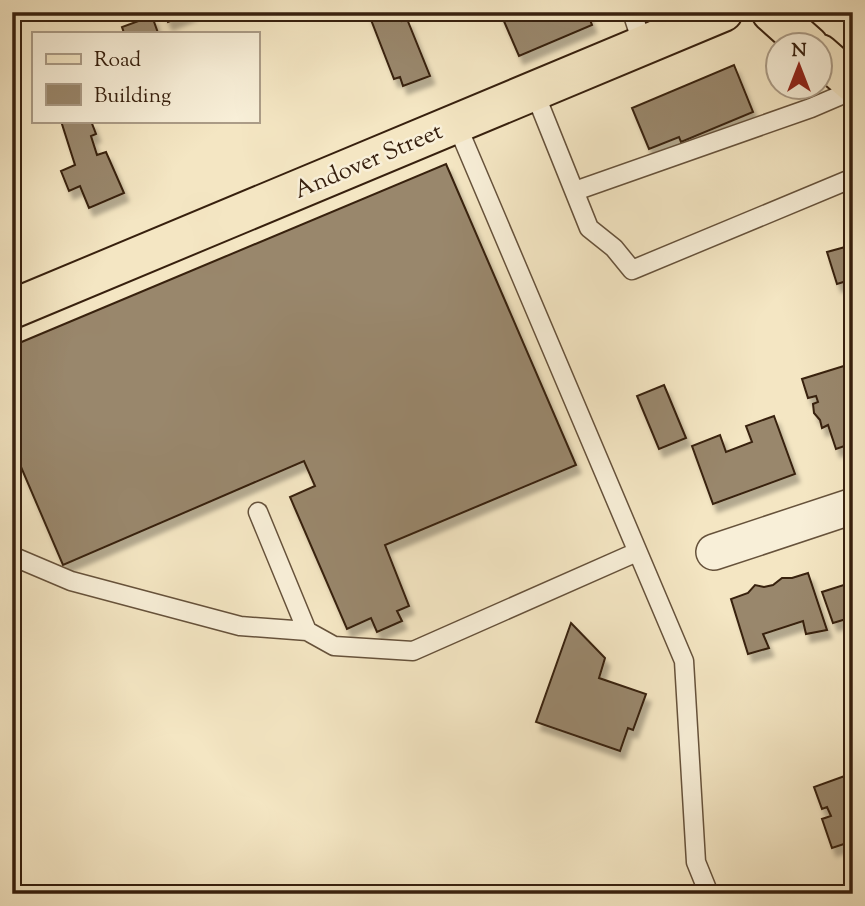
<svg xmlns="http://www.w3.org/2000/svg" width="865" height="906" font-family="'Sorts Mill Goudy',serif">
	<defs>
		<filter id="shadow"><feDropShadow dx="4.5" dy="8" stdDeviation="2" flood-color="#0004"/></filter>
	</defs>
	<rect width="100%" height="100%" fill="#f4e6c3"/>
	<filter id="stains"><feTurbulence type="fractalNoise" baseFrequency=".00286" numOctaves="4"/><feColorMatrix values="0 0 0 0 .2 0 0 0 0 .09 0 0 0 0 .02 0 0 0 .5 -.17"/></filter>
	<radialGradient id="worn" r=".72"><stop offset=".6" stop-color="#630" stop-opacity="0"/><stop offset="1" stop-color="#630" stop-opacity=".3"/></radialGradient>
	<path fill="#99876c" stroke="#37200e" stroke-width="2" filter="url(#shadow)" d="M164 12H192L168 22Z
		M368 12H399L402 21 407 19 430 76 403 86 400 77 394 79Z
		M500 12H587L592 25 519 56Z
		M152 16 158 33H124L122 27Z
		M734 65 753 112 681 142 679 137 649 149 632 108Z
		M61 121H91L96 134 91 136 97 155 106 152 124 193 89 208 80 186 69 191 61 171 75 165Z
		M446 164 576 465 385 545 409 606 397 611 402 621 377 632 371 618 347 629 290 497 315 486 304 461 63 565 12 446V346Z
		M845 247 853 279 837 284 827 252Z
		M847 365 853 382V443L836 449 828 425 822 428 820 420 814 413 813 404 818 402 816 396 808 398 802 379Z
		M664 385 686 438 659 449 637 396Z
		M774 416 795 474 713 504 692 446 720 435 726 452 752 442 746 426Z
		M808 573 827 630 806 634 803 621 763 634 769 648 748 654 731 599 748 593 755 585 764 587 773 585 782 578H792Z
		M853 582V617L833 623 822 592Z
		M571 623 605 658 599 678 646 694 633 730 628 728 620 751 536 722Z
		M853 773V841L832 848 822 819 831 816 827 807 822 809 814 787Z"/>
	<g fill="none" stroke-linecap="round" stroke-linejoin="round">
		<g stroke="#66523b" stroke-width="21">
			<path id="lane" d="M632 12 643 46
				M534 91 589 228 614 248 632 270 853 178
				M456 123 684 661 696 862 709 894
				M575 191 811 108 853 90
				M258 512 307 631 334 646 413 651 637 552
				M12 556 71 581 240 626 307 631"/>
		</g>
		<g stroke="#66523b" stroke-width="38">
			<path id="street" d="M714 552 853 506"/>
		</g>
		<g stroke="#37200e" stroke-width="42">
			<path id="primary" d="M771 12 809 46
				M820 54 853 83
				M12 309 723 12"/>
		</g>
		<use href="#lane" stroke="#f8efd8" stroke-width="18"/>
		<use href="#street" stroke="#f8efd8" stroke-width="35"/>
		<use href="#primary" stroke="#f4e6c3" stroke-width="38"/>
	</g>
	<g text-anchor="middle" stroke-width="5" stroke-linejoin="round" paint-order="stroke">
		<g font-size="24" fill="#37200e" stroke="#f8efd8">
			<text transform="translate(368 160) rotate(-23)" y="8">Andover Street</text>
		</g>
	</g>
	<rect width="865" height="906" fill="none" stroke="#f4e6c3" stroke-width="42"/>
	<rect x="14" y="14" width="837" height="878" fill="none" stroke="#37200e" stroke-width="3.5"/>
	<rect x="21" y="21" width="823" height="864" fill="none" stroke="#37200e" stroke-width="2"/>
	<rect x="32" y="32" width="228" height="91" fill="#f8efd8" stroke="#ab9c87" stroke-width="2"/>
	<rect x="46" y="54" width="35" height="10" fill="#f4e6c3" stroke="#ab9c87" stroke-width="2"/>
	<text x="94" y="66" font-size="21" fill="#37200e">Road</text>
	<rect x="46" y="84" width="35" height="21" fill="#99876c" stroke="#ab9c87" stroke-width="2"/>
	<text x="94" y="102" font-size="21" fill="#37200e">Building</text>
	<g transform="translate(799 66)"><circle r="33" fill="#f8efd8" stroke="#ab9c87" stroke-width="2"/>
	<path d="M0-5L12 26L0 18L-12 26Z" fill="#8f2418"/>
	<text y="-10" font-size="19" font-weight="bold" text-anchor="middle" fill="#37200e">N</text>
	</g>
	<rect width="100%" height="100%" filter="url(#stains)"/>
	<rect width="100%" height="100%" fill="url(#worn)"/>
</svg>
